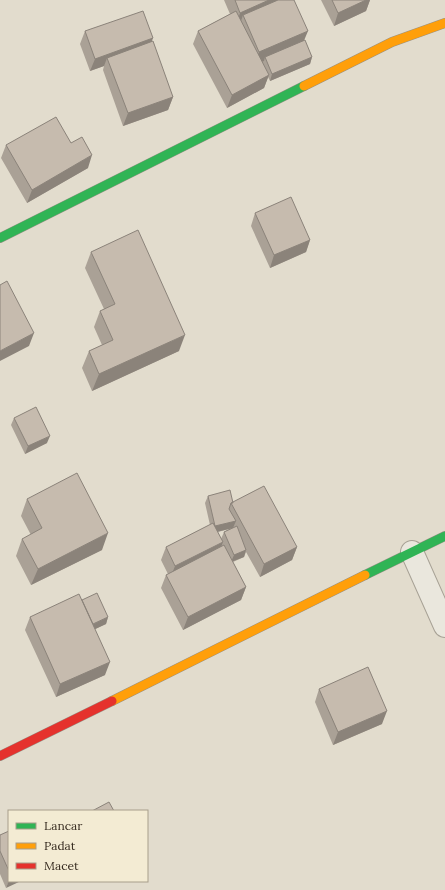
<svg xmlns="http://www.w3.org/2000/svg" width="445" height="890" font-family="Lora,serif">
	<rect width="100%" height="100%" fill="#e2dccd"/>
	<g fill="none" stroke-linecap="round" stroke-linejoin="round">
		<g stroke="#a7a195" stroke-width="24">
			<path id="street" d="M412 552 445 626"/>
		</g>
		<g stroke="#979186" stroke-width="10">
			<path id="fast" d="M0 238 304 86
				M365 575 445 536"/>
		</g>
		<g stroke="#979186" stroke-width="10">
			<path id="slow" d="M304 86 392 42 445 23
				M112 701 365 575"/>
		</g>
		<g stroke="#979186" stroke-width="10">
			<path id="jam" d="M0 756 112 701"/>
		</g>
		<use href="#street" stroke="#eae7dd" stroke-width="22"/>
		<use href="#fast" stroke="#30b455" stroke-width="9"/>
		<use href="#slow" stroke="#ff9f0a" stroke-width="9"/>
		<use href="#jam" stroke="#e5322d" stroke-width="9"/>
	</g>
	<path fill="#aaa196" fill-rule="evenodd" d="M224 0H294L304 40 312 57 310 64 270 81 268 77 264 88 227 108 193 44 198 31 230 14Z
		M321 0H370L366 11 334 26Z
		M85 31 153 38 151 41 173 97 168 110 123 126 103 70 104 66 90 71 80 44Z
		M71 143 88 168 27 203 1 158 6 145Z
		M255 213 310 240 306 252 270 268 251 226Z
		M91 252 179 351 92 391 82 368 89 351 102 345 94 327 100 311 104 309 85 268Z
		M14 418 47 443 25 454 11 425Z
		M208 496 233 503 297 547 292 560 260 577 246 552 244 557 233 562 246 587 241 600 183 630 161 588 166 575 168 574 161 560 166 547 210 525 205 503ZM229 529 224 532 221 539 218 532Z
		M27 499 102 550 31 585 16 556 22 539 31 535 21 516Z
		M82 600 108 617 106 624 95 629 105 675 56 697 25 630 30 617Z
		M319 689 382 724 333 745 315 702Z
		M9 831V881L6 888 0 874V835Z"/>
	<path fill="#8b837a" d="M269 0H280L243 15 240 24 236 26 240 13Z
		M366 0H370L366 11 334 26 338 13Z
		M308 31 303 43 265 57 264 61 254 65 259 52Z
		M153 38 148 51 107 58 104 66 90 71 95 59Z
		M312 57 310 64 270 81 272 74Z
		M269 75 264 88 227 108 232 95Z
		M173 97 168 110 123 126 128 113Z
		M92 155 88 168 27 203 32 190Z
		M310 240 306 252 270 268 274 255Z
		M34 333 29 346 0 361V351Z
		M185 335 179 351 92 391 99 374Z
		M50 436 47 443 25 454 28 446Z
		M236 521 233 528 212 533 215 526Z
		M108 533 102 550 31 585 38 569Z
		M223 542 218 555 170 579 175 566Z
		M297 547 292 560 260 577 264 564Z
		M246 550 244 557 231 562 234 555Z
		M246 587 241 600 183 630 188 617Z
		M108 617 106 624 89 632 92 625Z
		M110 662 105 675 56 697 60 684Z
		M387 711 382 724 333 745 338 732Z
		M9 880V881H21L6 888Z"/>
	<path fill="#c6bbae" stroke="#8b837a" d="M235 0H269L240 13Z
		M278 0H294L308 31 259 52 243 15Z
		M332 0H366L338 13Z
		M143 11 153 38 95 59 85 31Z
		M236 11 269 75 232 95 198 31Z
		M305 40 312 57 272 74 265 57Z
		M153 41 173 97 128 113 107 58Z
		M56 117 71 143 82 137 92 155 32 190 6 145Z
		M291 197 310 240 274 255 255 213Z
		M138 230 185 335 99 374 89 351 113 340 100 311 115 304 91 252Z
		M7 281 34 333 0 351V285Z
		M36 407 50 436 28 446 14 418Z
		M77 473 108 533 38 569 22 539 42 528 27 499Z
		M264 486 297 547 264 564 231 503Z
		M230 490 233 503H231L229 509 236 521 215 526 208 496Z
		M213 523 223 542 175 566 166 547Z
		M237 526 246 550 234 555 224 532Z
		M224 545 246 587 188 617 166 575Z
		M97 593 108 617 93 624 82 600Z
		M79 594 110 662 60 684 30 617Z
		M368 667 387 711 338 732 319 689Z
		M109 802 114 811H92Z
		M9 831V871L0 851V835Z"/>
	<rect x="8" y="810" width="140" height="72" fill="#f3ebd3" stroke="#a79e8b"/>
	<rect x="16" y="823" width="20" height="6" fill="#30b455" stroke="#a79e8b"/>
	<text x="44" y="830" font-size="12" fill="#352a1f">Lancar</text>
	<rect x="16" y="843" width="20" height="6" fill="#ff9f0a" stroke="#a79e8b"/>
	<text x="44" y="850" font-size="12" fill="#352a1f">Padat</text>
	<rect x="16" y="863" width="20" height="6" fill="#e5322d" stroke="#a79e8b"/>
	<text x="44" y="870" font-size="12" fill="#352a1f">Macet</text>
</svg>
